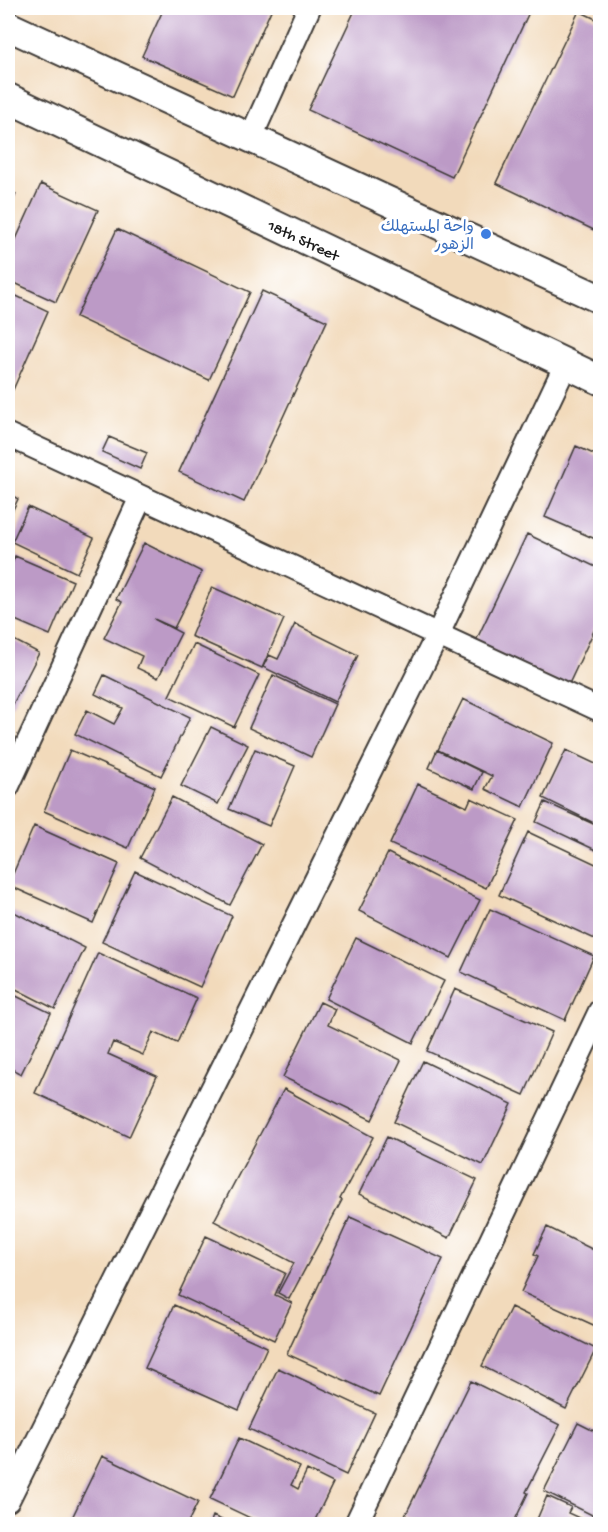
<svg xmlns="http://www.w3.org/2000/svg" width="608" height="1532" font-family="'Gochi Hand','Playpen Sans Arabic',sans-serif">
	<rect width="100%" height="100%" fill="#fff"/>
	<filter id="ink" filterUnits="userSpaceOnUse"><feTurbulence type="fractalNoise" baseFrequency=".0167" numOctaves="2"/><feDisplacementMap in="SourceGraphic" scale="12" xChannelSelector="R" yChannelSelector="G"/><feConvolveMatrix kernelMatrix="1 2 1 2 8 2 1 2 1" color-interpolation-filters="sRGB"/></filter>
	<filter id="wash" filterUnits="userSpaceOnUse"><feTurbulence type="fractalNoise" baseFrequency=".008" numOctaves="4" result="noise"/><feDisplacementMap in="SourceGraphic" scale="24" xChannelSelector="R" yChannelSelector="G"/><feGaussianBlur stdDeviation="1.35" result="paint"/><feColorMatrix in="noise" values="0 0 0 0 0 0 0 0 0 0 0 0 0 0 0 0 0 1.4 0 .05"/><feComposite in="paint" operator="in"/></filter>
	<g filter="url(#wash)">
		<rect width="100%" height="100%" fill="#f2dabb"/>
		<g id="blocks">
			<path fill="#bc9ac6" d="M164 8H272L233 96 142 56Z
				M356 8H531L452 177 308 110Z
				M579 11 600 21V233L496 183Z
				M41 184 98 210 56 302 8 280V257Z
				M8 190 16 194 8 212Z
				M117 229 250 292 209 380 76 317Z
				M262 291 327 321 244 502 179 472Z
				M8 292 48 311 8 401Z
				M109 437 147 453 140 469 102 452Z
				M576 446 600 457V541L545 517Z
				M8 493 18 499 8 520Z
				M28 507 94 538 77 573 12 542Z
				M527 534 600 569V618L567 688 475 643Z
				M144 543 202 572 174 628 154 619 181 633 158 678 137 668 142 656 104 638 122 602 116 599Z
				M15 556 73 581 50 635 8 617V574Z
				M212 587 284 619 262 668 191 636Z
				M295 624 358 655 335 702 263 667 269 655 278 659Z
				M8 637 39 653 8 714Z
				M194 644 259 675 234 727 169 696Z
				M104 675 190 717 161 776 75 734 87 710 114 724 123 708 95 694Z
				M273 675 335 704 311 757 249 728Z
				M463 699 553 743 523 807 485 789 492 776 438 750Z
				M211 727 248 745 218 804 181 786Z
				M255 749 295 766 269 826 229 809Z
				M70 750 155 787 128 848 44 811Z
				M437 750 482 772 474 789 429 768Z
				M566 750 600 766V826L543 798Z
				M418 784 467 807 471 798 518 820 486 888 390 844Z
				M172 797 262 844 230 905 140 858Z
				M545 802 600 827V852L536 822Z
				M34 826 119 864 93 923 8 885Z
				M528 832 600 866V932L597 940 499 895Z
				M388 853 480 900 451 958 359 911Z
				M135 871 232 916 200 987 102 942Z
				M8 909 85 948 55 1009 8 985Z
				M490 909 594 956 565 1020 461 972Z
				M356 938 444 981 413 1043 326 999Z
				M98 953 197 998 177 1043 153 1032 143 1055 113 1042 108 1054 157 1076 129 1137 35 1093Z
				M455 989 552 1032 524 1095 427 1051Z
				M8 992 51 1013 21 1074 8 1067Z
				M320 1002 335 1009 328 1025 401 1060 372 1120 283 1077Z
				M423 1061 512 1104 483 1165 394 1122Z
				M284 1089 373 1137 340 1199 342 1200 289 1299 278 1293 294 1263 214 1221Z
				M387 1137 477 1180 449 1238 359 1194Z
				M350 1217 443 1259 379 1396 287 1354Z
				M547 1227 600 1253V1328L521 1292 538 1256 534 1254Z
				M206 1236 285 1273 275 1295 292 1303 274 1340 178 1295Z
				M174 1305 267 1347 239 1410 145 1368Z
				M511 1307 596 1349 566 1409 482 1366Z
				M278 1368 375 1413 346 1475 249 1429Z
				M471 1381 560 1425 526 1492 528 1493 513 1524H422L405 1516Z
				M578 1423 600 1434V1519L544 1491Z
				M239 1438 300 1467 291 1485 298 1489 307 1470 333 1483 313 1524H263L210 1499Z
				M102 1456 198 1502 187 1524H69Z
				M547 1496 571 1507 568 1513 592 1524H535Z
				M213 1516 230 1524H210Z"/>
		</g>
	</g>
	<g filter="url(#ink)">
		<use href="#blocks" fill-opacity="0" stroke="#3c3834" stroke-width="1.5"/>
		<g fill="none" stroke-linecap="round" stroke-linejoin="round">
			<g stroke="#3c3834" stroke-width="26">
				<path id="minor" d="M251 137 309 8
					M8 435 600 710
					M8 786 141 497
					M8 1500 438 634 566 364
					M356 1524 600 1011"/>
			</g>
			<g stroke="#3c3834" stroke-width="32">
				<path id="tertiary" d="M8 26 600 299
					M8 98 600 380"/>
			</g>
			<use href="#minor" stroke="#fff" stroke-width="22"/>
			<use href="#tertiary" stroke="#fff" stroke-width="28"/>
		</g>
	</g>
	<circle fill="#3f7fe0" stroke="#fff" stroke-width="2" cx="486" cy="234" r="6"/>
	<g text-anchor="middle" stroke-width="6" stroke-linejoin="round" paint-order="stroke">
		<g font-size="16" fill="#366cbe" stroke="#fff" text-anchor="end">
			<text x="474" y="231">واحة المستهلك<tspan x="474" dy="18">الزهور</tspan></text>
		</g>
		<g font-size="16" fill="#1c1c1c" stroke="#fff">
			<text transform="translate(304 239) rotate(25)" y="6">18th Street</text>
		</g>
	</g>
	<rect width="608" height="1532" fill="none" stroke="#fff" stroke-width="30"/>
</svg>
